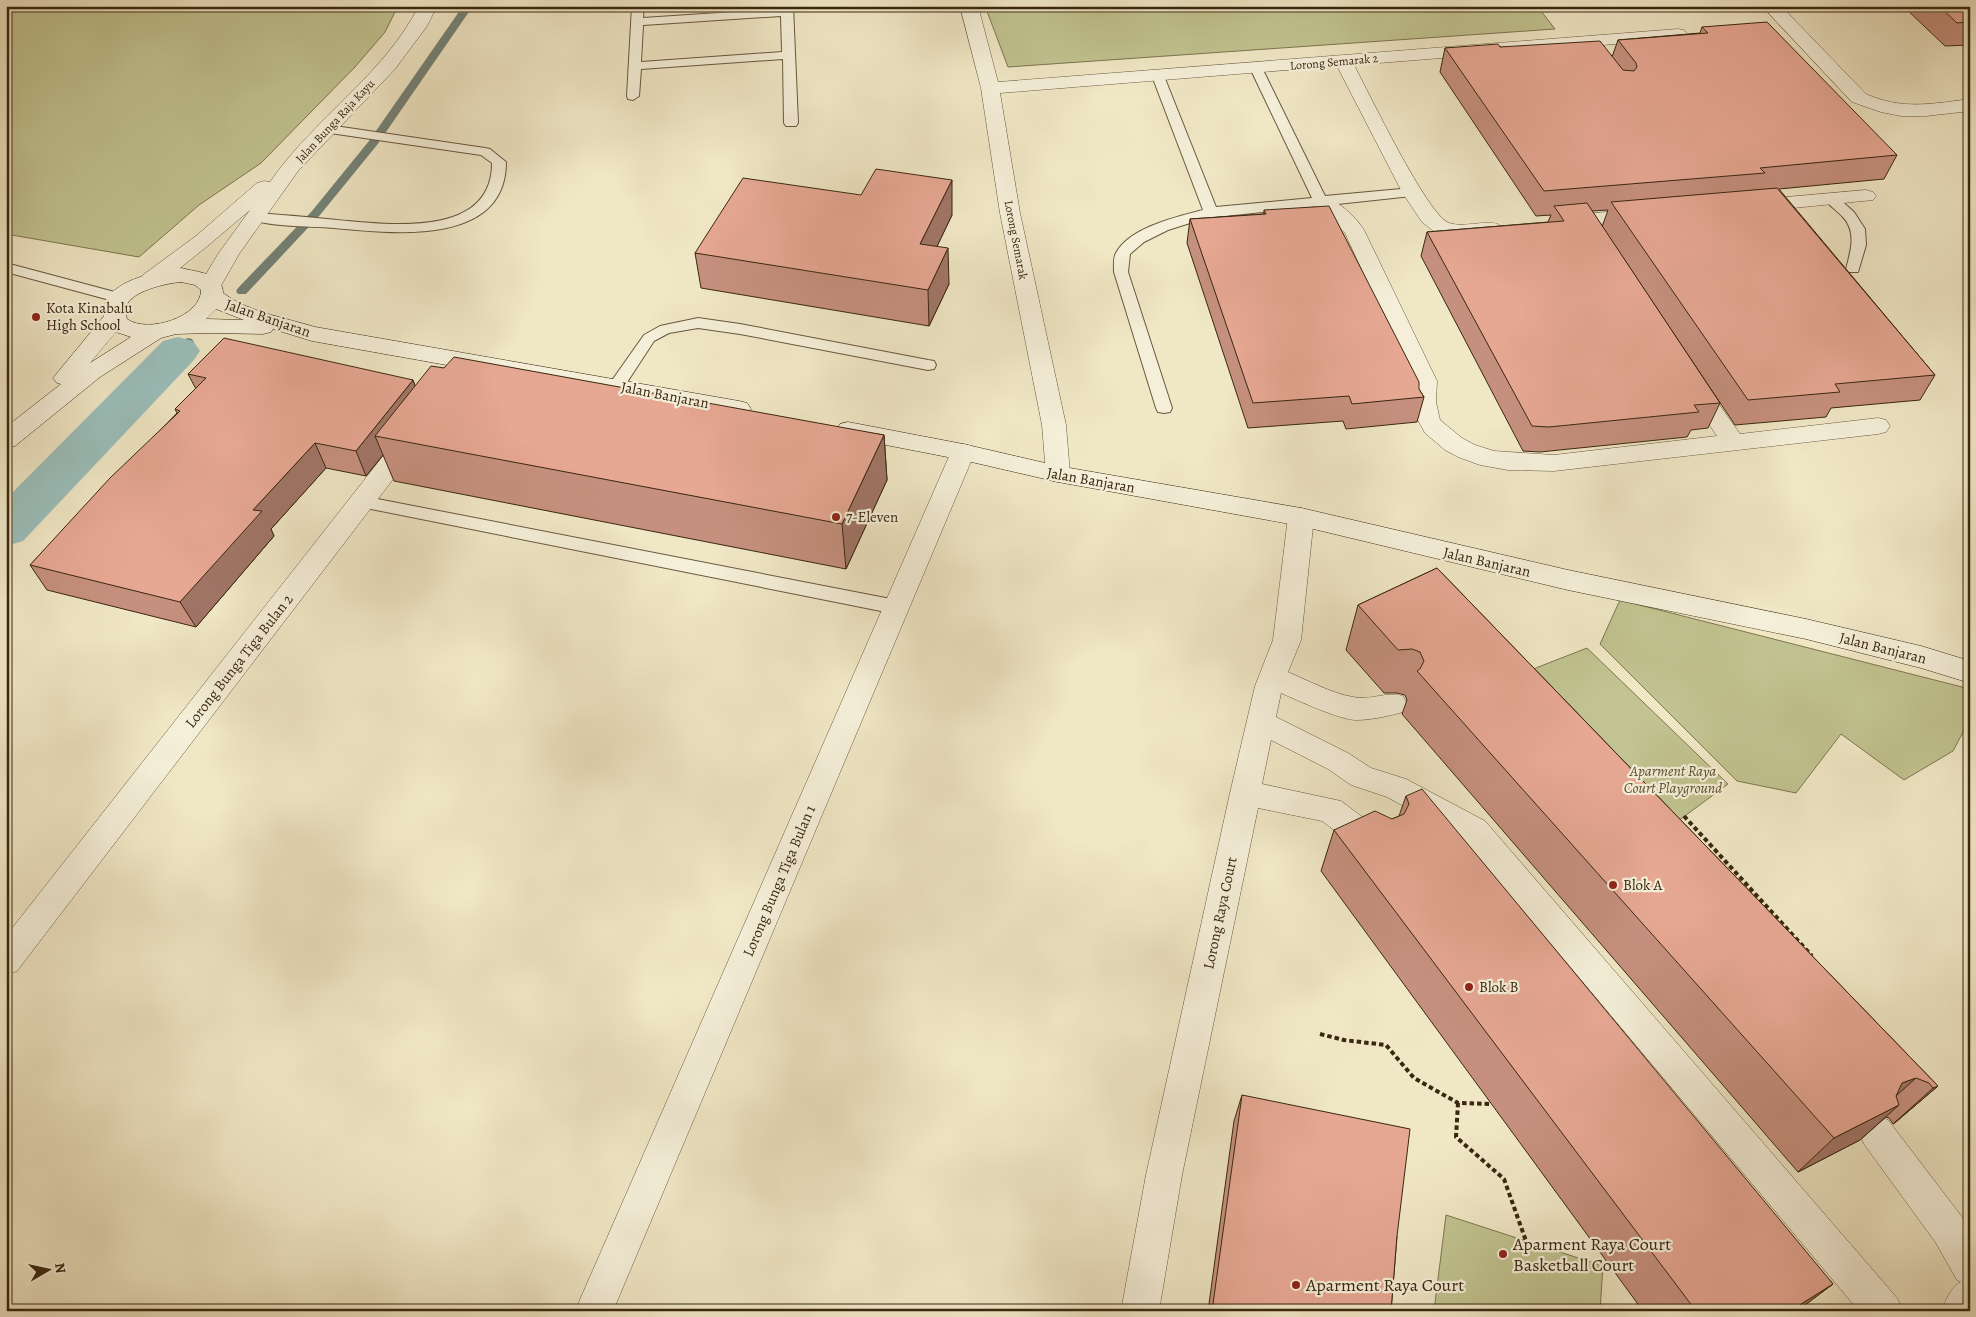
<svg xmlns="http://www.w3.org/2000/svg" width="1976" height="1317" font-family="Alegreya,serif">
	<rect width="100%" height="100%" fill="#f0e7c5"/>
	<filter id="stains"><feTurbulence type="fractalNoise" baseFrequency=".004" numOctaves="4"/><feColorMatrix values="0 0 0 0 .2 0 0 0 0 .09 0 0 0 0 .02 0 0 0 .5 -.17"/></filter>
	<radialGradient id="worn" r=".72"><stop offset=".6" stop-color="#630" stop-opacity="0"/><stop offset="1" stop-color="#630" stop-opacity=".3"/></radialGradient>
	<path fill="#c1c390" stroke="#7d7550" d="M6 6H398L385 32 355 67 261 163 199 205 139 257 6 234Z
		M985 6H1537L1555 29 1008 67Z
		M1620 600 1970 689V719L1953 751 1904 780 1841 734 1796 793 1737 781 1600 644Z
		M1587 648 1728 784 1670 827 1523 673Z
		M1446 1215 1603 1266 1600 1311H1434Z"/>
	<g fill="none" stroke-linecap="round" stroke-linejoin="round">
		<path fill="#748277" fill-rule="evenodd" d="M463 6H473L377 145 320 215 246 294H238L236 291 238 288 312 211 369 141Z
			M188 338 192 339 194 342 182 354H174L172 351C175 345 182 340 188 338Z"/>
		<path fill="#9bbfbb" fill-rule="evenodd" d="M178 337 193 341 200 351 193 361 23 541 6 546V499L163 341Z"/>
		<g stroke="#67573d" stroke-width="2">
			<path id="lane" d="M632 6H644L643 18 781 9V6H793L798 123 796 126H786L784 123 783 59 641 69 639 96 633 100 628 99 627 96ZM781 16 782 52 641 62 643 25Z
				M1256 64 1262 68 1325 196 1412 188 1419 192 1412 196 1206 218 1168 230 1144 242 1130 254 1128 272 1172 408 1170 412 1164 413 1158 412 1156 408 1114 272C1114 266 1113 258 1116 253 1130 227 1177 217 1203 210L1152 76 1158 72 1164 76 1216 207 1312 198 1250 68Z
				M328 125 485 148 490 149 506 162C506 248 389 233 334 228 307 226 277 227 251 220L249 217 251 214 256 213C283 215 310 217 337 220 385 224 492 240 492 163L481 155 323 132 321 129 323 126Z
				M1831 195 1836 196 1854 212 1865 229 1866 245 1858 272H1848L1846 269C1851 250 1857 231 1842 216 1836 210 1829 205 1824 199Z
				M6 263 126 295 128 298 126 301 121 303 6 272Z
				M698 318 740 324 928 360 934 361 936 365 934 369 928 370 740 334 698 328 669 333 654 341 622 390 616 391 610 390 608 386 644 335 660 326Z
				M362 496 896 600 902 602 905 607 902 612 896 614 356 506 353 502 356 498Z"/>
		</g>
		<g stroke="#67573d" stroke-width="1">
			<path id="street" d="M419 6H437L427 26 395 69 298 171 239 254 218 291 210 293 202 291 199 286 218 254 250 210 210 244 159 285 151 287 143 285 140 280 143 275 196 236 257 183 264 181 270 182C314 118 383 76 419 6Z
				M960 6H978L998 82 1678 29 1684 30 1687 34 1684 38 1678 39 1354 65C1368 91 1427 215 1449 223 1464 228 1483 220 1498 224L1501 228 1498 232 1491 234 1443 235 1436 233 1422 222 1402 192 1337 66 1000 93 1020 213 1066 425 1070 474 1067 480 1058 482 1049 480 1046 474 1042 425 1000 213 981 88Z
				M1762 6H1781L1866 94C1902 110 1931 104 1970 99V111L1926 116H1901L1881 112 1852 102Z
				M1866 190 1873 192 1876 196 1873 200 1753 212 1746 210 1743 206 1746 202 1753 200Z
				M1320 195C1337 199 1355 216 1364 230L1437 381 1436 402 1440 420 1462 438 1475 445 1494 451 1554 455 1717 436 1681 384 1685 379 1693 376 1701 379 1740 434 1878 418 1886 420 1890 426 1886 432 1878 434 1554 471 1508 470 1480 465 1458 457 1445 450 1425 433 1414 413 1413 381 1345 233 1310 201 1313 197Z
				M1643 209 1650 211 1653 215 1650 219 1559 228 1552 226 1549 222 1552 218 1559 216Z
				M411 430 420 432 423 438 420 444 17 971 6 975V936L402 432Z
				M963 444 972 446 975 452 613 1311H575L951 452 954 446Z
				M1301 508 1310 511 1314 517 1301 640 1288 672C1309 681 1331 693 1353 697 1370 701 1386 691 1403 696L1407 704 1403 712C1389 716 1371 720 1356 720 1340 720 1297 700 1281 693L1276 717 1348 753 1371 768 1406 779 1485 821 1897 1298 1903 1311H1859L1463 839 1387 797 1351 785 1328 769 1271 740 1262 784 1341 801 1388 836 1392 845 1388 854 1377 858 1366 854 1322 821 1258 808 1182 1175 1159 1311H1121L1146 1175 1230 793 1255 686 1273 640 1288 517 1292 511Z
				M1876 1115 1888 1120 1962 1217 1970 1231V1311H1941C1946 1301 1951 1286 1961 1282L1957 1280 1936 1243 1864 1144 1859 1132 1864 1120Z"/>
		</g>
		<g stroke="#392710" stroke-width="1">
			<path id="secondary" d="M181 268C196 272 223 273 223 293 248 312 286 318 315 327L739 401 747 403 751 409 747 415 739 417 312 341 273 329 271 332 263 334 210 333 176 334 161 338 100 377 15 446 6 448V427L61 384 57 383 53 378 104 316C98 282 157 271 181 268ZM181 282 195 285 201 290C201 317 148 334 127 319 126 315 125 311 126 307 130 291 167 283 181 282ZM216 309 244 320 206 319ZM116 332 131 337 90 363Z
				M848 422 963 444 1058 466 1301 508 1568 570 1806 619 1921 646 1970 661V683L1921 668 1806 639 1568 590 1301 526 1058 482 963 460 840 436 836 430 840 424Z"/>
		</g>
		<path stroke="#392710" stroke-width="4" stroke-dasharray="4.5 3" stroke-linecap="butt" d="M1684 816 1812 956
			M1320 1034 1344 1040 1386 1045 1414 1078 1458 1103 1491 1104
			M1458 1103 1456 1137 1504 1179 1526 1241"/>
		<use href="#lane" fill="#f5efd9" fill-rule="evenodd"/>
		<use href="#street" fill="#f5efd9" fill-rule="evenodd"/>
		<use href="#secondary" fill="#f5efd9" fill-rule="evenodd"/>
	</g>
	<path fill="#c6907e" stroke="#392710" d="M1903 6H1970V45L1945 46Z
		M1702 27 1897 155 1884 179 1779 189 1935 375 1920 400 1831 408 1826 417 1735 425 1602 227 1608 210 1592 211 1720 403 1708 428 1691 430 1687 437 1540 452 1523 451 1421 256 1427 232 1548 222 1551 215 1536 216 1440 72 1445 48 1500 47 1612 57 1618 40 1700 33Z
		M1264 210 1419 389 1424 397 1417 422 1346 429 1343 421 1248 428 1187 243 1190 219 1264 214Z
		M952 215 937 246 949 284 929 326 701 288 695 253Z
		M444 368 884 435 887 480 846 569 394 481 383 455 366 476 326 468 271 529 274 536 196 627 47 590 30 565 177 413 175 409 196 389 188 374 413 380 415 386Z
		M1437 568 1938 1086 1897 1121 1893 1124 1889 1118 1886 1117 1860 1140 1798 1172 1402 714 1407 700 1405 695 1397 693H1384L1346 650 1358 605Z
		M1406 796 1833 1284 1797 1311H1643L1321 871 1334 830 1392 819 1399 816Z
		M1242 1095 1397 1236 1391 1311H1208L1234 1121Z"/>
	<path fill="#a17567" stroke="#392710" d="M952 180V215L921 280 920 244Z
		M948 248 949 284 929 326 928 290Z
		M413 380 422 405 375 436 383 455 366 476 356 451Z
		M884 435 887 480 846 569 842 524Z
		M315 443 326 468 271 529 274 536 196 627 180 602 253 510Z
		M1916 1078 1877 1113 1902 1083Z
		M1938 1086 1897 1121 1893 1124 1933 1088Z
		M1899 1105 1860 1140 1798 1172 1834 1138Z
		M1833 1284 1797 1311H1790Z"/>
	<path fill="#e6a793" stroke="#392710" d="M1939 6H1970V22L1957 23Z
		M1767 22 1897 155 1760 168 1765 173 1544 191 1445 48 1498 44 1500 47 1600 41 1623 70 1634 71 1637 67 1636 63 1618 40 1708 33 1702 27Z
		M876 169 952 180 920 244 948 248 928 290 695 253 743 178 861 195Z
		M1777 188 1935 375 1835 384 1840 392 1748 400 1611 202Z
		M1587 203 1720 403 1694 405 1699 412 1549 427 1532 426 1427 232 1564 221 1554 206Z
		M1329 206 1419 382V389L1424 397 1352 404 1349 396 1253 403 1190 219 1266 214 1264 210Z
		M224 338 413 380 356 451 315 443 253 510 262 511 180 602 30 565 110 478 180 411 175 409 206 378 188 374Z
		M454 357 884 435 842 524 375 436 431 366 444 368Z
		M1437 568 1938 1086 1933 1088 1929 1083 1916 1078 1902 1083 1896 1096 1899 1105 1834 1138 1417 671 1420 669 1424 661 1420 652 1412 649 1398 650 1358 605Z
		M1422 789 1833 1284 1790 1311H1696L1334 830 1375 811 1392 819 1404 814 1409 804 1406 796Z
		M1242 1095 1410 1129 1397 1236 1391 1311H1212Z"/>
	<g fill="#8f2418" stroke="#f5efd9" stroke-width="2">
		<circle cx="36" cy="317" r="5"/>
		<circle cx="836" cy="517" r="5"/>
		<circle cx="1613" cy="885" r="5"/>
		<circle cx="1469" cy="987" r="5"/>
		<circle cx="1503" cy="1254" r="5"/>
		<circle cx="1296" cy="1285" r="5"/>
	</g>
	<g text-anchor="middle" stroke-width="4.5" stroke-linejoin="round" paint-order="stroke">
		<g font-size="12" fill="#392710" stroke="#f5efd9">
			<text transform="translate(1334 62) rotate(-5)" y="4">Lorong Semarak 2</text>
			<text transform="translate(335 121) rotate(-47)" y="4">Jalan Bunga Raja Kayu</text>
			<text transform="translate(1016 240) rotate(79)" y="4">Lorong Semarak</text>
		</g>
		<g font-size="15" fill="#392710" stroke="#f5efd9" text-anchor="start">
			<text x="46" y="313">Kota Kinabalu<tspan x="46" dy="17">High School</tspan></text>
			<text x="846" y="522">7-Eleven</text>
			<text x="1623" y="890">Blok A</text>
			<text x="1479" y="992">Blok B</text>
		</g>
		<g font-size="15" fill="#392710" stroke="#f5efd9">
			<text transform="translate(268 318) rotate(19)" y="5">Jalan Banjaran</text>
			<text transform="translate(665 395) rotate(11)" y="5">Jalan Banjaran</text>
			<text transform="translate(1091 480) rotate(10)" y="5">Jalan Banjaran</text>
			<text transform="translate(1487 562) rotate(13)" y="5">Jalan Banjaran</text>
			<text transform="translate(1883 648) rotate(14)" y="5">Jalan Banjaran</text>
			<text transform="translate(239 661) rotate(-52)" y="5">Lorong Bunga Tiga Bulan 2</text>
			<text transform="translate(779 881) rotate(-67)" y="5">Lorong Bunga Tiga Bulan 1</text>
			<text transform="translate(1220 913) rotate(-78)" y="5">Lorong Raya Court</text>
		</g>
		<g font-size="15" font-style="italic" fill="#5b4e30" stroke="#f5efd9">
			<text x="1673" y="776">Aparment Raya<tspan x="1673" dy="17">Court Playground</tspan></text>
		</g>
		<g font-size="18" fill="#392710" stroke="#f5efd9" text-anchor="start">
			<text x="1513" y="1250">Aparment Raya Court<tspan x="1513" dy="21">Basketball Court</tspan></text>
			<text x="1306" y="1291">Aparment Raya Court</text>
		</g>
	</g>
	<rect width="1976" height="1317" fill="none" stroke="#f0e7c5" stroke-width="25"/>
	<rect x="8" y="8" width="1961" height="1302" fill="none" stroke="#392710" stroke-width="2.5"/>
	<rect x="12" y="12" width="1951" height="1292" fill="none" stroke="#392710"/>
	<g transform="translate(48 1270) rotate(81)" stroke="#f5efd9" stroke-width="4" paint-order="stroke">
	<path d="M0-4L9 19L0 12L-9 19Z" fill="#392710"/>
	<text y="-8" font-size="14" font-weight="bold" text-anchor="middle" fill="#392710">N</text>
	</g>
	<rect width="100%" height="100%" filter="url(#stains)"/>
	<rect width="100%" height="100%" fill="url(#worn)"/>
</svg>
